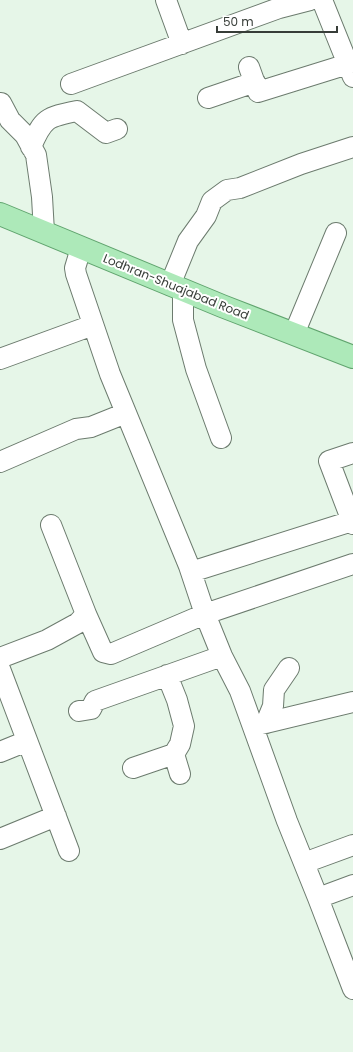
<svg xmlns="http://www.w3.org/2000/svg" width="353" height="1052" font-family="Poppins,sans-serif">
	<rect width="100%" height="100%" fill="#e6f6e8"/>
	<g fill="none" stroke-linecap="round" stroke-linejoin="round">
		<g stroke="#6c7b6e" stroke-width="22">
			<path id="minor" d="M166 0 182 44
				M322 0 353 77
				M249 67 258 92 348 64
				M71 84 279 8 310 0
				M208 98 255 82
				M1 103 10 120 25 135 36 155 42 197 44 232
				M31 147C43 118 47 117 77 111L106 133 117 129
				M81 248 75 268 76 274 110 374 189 566 205 614 222 656 240 691 287 821 318 898 353 989
				M170 285 188 241 206 216 212 201 227 190 240 188 301 164 353 147
				M183 290V320L196 369 221 438
				M294 334 336 233
				M0 359 93 325
				M353 453 329 461 353 524
				M0 462 76 429 91 427 126 413
				M191 572 352 521
				M86 614 103 652 111 654 205 614 353 564
				M0 658 47 640 78 623 86 614 51 525
				M0 669 69 851
				M167 675 177 700 184 726 180 744 174 754 180 774
				M79 711 91 709 95 701 222 656
				M266 723 273 706 274 690 289 668
				M253 726 353 702
				M0 752 27 741
				M133 768 174 754
				M0 839 56 816
				M304 863 353 845
				M318 898 353 885"/>
		</g>
		<g stroke="#60a46e" stroke-width="24">
			<path id="major" d="M0 214 222 306 353 357"/>
		</g>
		<use href="#minor" stroke="#fff" stroke-width="20"/>
		<use href="#major" stroke="#ade9b9" stroke-width="22"/>
	</g>
	<g text-anchor="middle" stroke-width="4" stroke-linejoin="round" paint-order="stroke">
		<g font-size="12" fill="#373d38" stroke="#fff">
			<text transform="translate(176 287) rotate(22)" y="4">Lodhran-Shuajabad Road</text>
		</g>
	</g>
	<path d="M217 26v6h120v-6" fill="none" stroke="#373d38" stroke-width="2"/>
	<text x="223" y="26" font-size="12" fill="#373d38" stroke="#ffffff" stroke-width="3" paint-order="stroke">50 m</text>
</svg>
